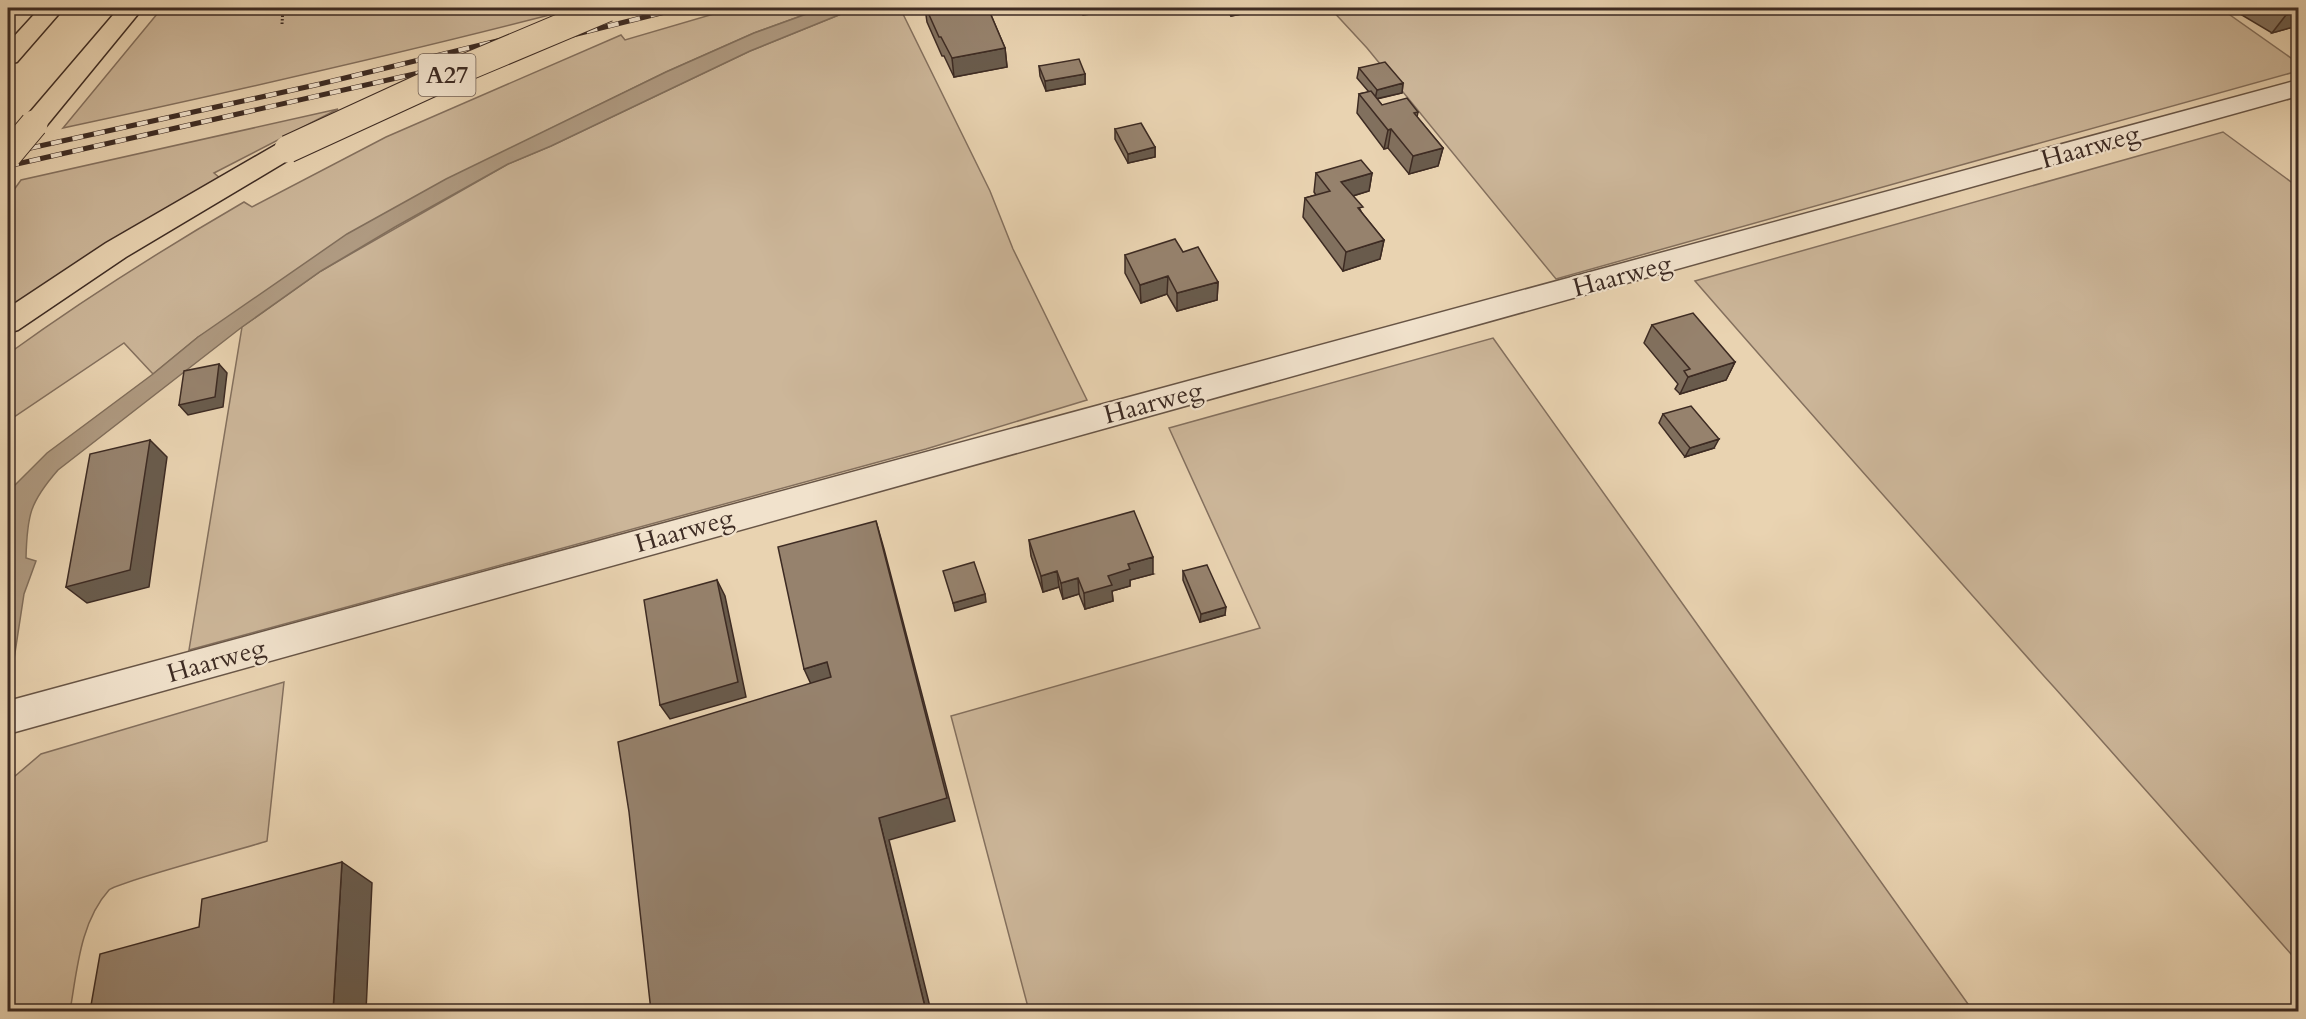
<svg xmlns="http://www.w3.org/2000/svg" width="2306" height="1019" font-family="Cardo,serif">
	<rect width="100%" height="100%" fill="#e9d3b1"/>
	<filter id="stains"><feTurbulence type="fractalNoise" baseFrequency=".00333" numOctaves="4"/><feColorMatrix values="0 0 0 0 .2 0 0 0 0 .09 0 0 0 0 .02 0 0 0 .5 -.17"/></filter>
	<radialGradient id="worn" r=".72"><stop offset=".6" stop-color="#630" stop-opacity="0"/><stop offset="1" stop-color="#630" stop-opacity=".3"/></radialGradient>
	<path fill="#ccb699" stroke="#84705e" stroke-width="1.5" d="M162 8H576C406 53 235 91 63 128Z
		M734 8H823L754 33 666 72 546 131 198 337 153 374 124 343 8 421V354C84 299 163 249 244 202L252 207 386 137 621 35 625 40Z
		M856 8H900L990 191 1013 249 1087 400 926 449 189 650 242 327 321 271 508 164 551 146 750 51Z
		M1330 8H2220L2298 63V71C2050 139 1804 210 1556 279L1367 48Z
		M338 109 214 173 221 179 8 311V198L21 180Z
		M2223 132 2298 187V962C2098 735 1894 510 1695 281Z
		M1493 338 1973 1011H1029L951 716 1260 628 1169 428Z
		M284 682 267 841C247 848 116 882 109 890 80 922 77 971 70 1011H8V782L41 754Z"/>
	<path fill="#af9a81" stroke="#816e5b" stroke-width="1.5" d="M823 8H856L750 51 551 146 508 164 395 227 321 271 242 327 58 470C30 502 27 515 26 558L36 561 24 594 11 679 8 680V492L47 453 153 374 198 337 347 234 446 179 666 72 754 33Z"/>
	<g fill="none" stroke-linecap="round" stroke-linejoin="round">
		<g stroke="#685546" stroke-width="3">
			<path id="minor" d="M2298 80V96L8 734V701Z"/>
		</g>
		<g stroke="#3d2b23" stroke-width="3">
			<path id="highway" d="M40 8H64L17 62 8 64V43Z
				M119 8H143L43 130 34 132 25 130 21 124 25 118Z
				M288 141 297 143 301 149 297 155 126 257 18 330 8 333V308L106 243 279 143Z"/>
		</g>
		<path stroke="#3d2b23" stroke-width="3" stroke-dasharray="1.5 2" stroke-linecap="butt" d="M282 24 283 8"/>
		<use href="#minor" fill="#f1e2cc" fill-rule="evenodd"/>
		<use href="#highway" fill="#e9d3b1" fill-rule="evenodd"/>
		<g stroke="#3d2b23" stroke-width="5">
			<path id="rail" d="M8 153 320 84 633 8
				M8 166 432 70 681 8"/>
		</g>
		<use href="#rail" stroke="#f1e2cc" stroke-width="4" stroke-dasharray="11" stroke-linecap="butt"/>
		<g stroke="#3d2b23" stroke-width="29" stroke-linecap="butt">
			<path id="highway-bridge" d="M288 149 462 69 607 8
				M8 155 34 124"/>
		</g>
		<use href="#highway-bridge" stroke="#e9d3b1" stroke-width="27"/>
	</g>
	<path fill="#81705e" stroke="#3d2b23" stroke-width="1.5" d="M925 8H988L1005 48 1007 67 954 77 944 56H942L927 22Z
		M1225 8H1273L1231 16Z
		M2230 8H2298L2297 26 2272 33Z
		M1039 66 1085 74V84L1046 91 1040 76Z
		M1359 68 1403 83 1402 93 1377 99 1382 105 1418 112 1417 117 1443 148 1438 166 1409 174 1388 148 1384 149 1357 113 1359 94 1369 92 1357 78Z
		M1115 129 1155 147V157L1128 163 1115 139Z
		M1316 173H1372L1369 191 1353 196 1362 213 1384 240 1380 259 1343 271 1303 217 1305 198 1316 195 1314 192Z
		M1183 252 1218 282 1217 300 1177 311 1167 294 1141 303 1125 273V255Z
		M1652 325 1735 362 1726 380 1680 394 1675 389 1678 384 1644 343Z
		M1663 414 1714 448 1685 457 1659 423Z
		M1029 540 1153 574 1130 580V586L1112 591 1113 601 1085 609 1079 594 1063 599 1059 587 1043 592 1031 556Z
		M1183 571 1225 615 1200 622 1183 580Z"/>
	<path fill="#695b4c" stroke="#3d2b23" stroke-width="1.5" d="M1082 8H1107V12L1083 15Z
		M1231 8H1273L1231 16Z
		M2298 11V24L2297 26 2272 33 2286 15Z
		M1005 48 1007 67 954 77 952 58Z
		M1085 74V84L1046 91 1045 81Z
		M1403 83 1402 93 1375 99 1377 90Z
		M1391 129 1388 148 1384 149 1388 130Z
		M1155 147V157L1128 163V154Z
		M1443 148 1438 166 1409 174 1413 156Z
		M1372 173 1369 191 1339 200 1341 182Z
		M1384 240 1380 259 1343 271 1346 252Z
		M1168 276 1167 294 1141 303 1140 285Z
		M1218 282 1217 300 1177 311V293Z
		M1735 362 1726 380 1680 394 1688 377Z
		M219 364 227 373 223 407 188 415 179 405Z
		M1719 439 1714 448 1685 457 1690 448Z
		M150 440 167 457 149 587 87 603 66 587Z
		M876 521 884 549 955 821 889 840 931 1011H926L879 818Z
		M1153 557V574L1130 580V586L1112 591 1113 601 1085 609 1084 593 1108 576 1128 564Z
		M1057 571 1059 587 1043 592 1041 576Z
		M1078 578 1079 594 1063 599 1061 583Z
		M717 580 725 596 746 697 670 719 660 705Z
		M985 594 986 602 955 611 953 603Z
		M1226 607 1225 615 1200 622 1201 614Z
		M827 662 838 688 816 695 804 669Z
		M342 862 372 883 366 1011H333Z"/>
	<path fill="#96826d" stroke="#3d2b23" stroke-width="1.5" d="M926 8H988L1005 48 952 58 941 37H939Z
		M2275 8H2298V11L2286 15Z
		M1079 59 1085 74 1045 81 1039 66Z
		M1385 62 1403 83 1377 90 1359 68Z
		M1371 91 1382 105 1407 98 1418 112 1414 113 1443 148 1413 156 1391 129 1388 130 1359 94Z
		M1141 123 1155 147 1128 154 1115 129Z
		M1361 160 1372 173 1341 182 1363 207 1358 208 1384 240 1346 252 1305 198 1330 191 1316 173Z
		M1175 239 1183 252 1198 247 1218 282 1177 293 1168 276 1140 285 1125 255Z
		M1693 313 1735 362 1688 377 1684 371 1690 369 1652 325Z
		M219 364 215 397 179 405 184 371Z
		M1691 406 1719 439 1690 448 1663 414Z
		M150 440 130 570 66 587 90 454Z
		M1134 511 1153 557 1128 564 1130 569 1108 576 1112 585 1084 593 1078 578 1061 583 1057 571 1041 576 1029 540Z
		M876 521 947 798 879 818 926 1011H651L629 812 618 742 831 677 827 662 804 669 778 547Z
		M974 562 985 594 953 603 943 571Z
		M1207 565 1226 607 1201 614 1183 571Z
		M717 580 738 682 660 705 644 600Z
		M342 862 333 1011H90L100 954 199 927 202 899Z"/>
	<g text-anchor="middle" stroke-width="4.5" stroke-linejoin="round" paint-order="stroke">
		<rect fill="#f1e2cc" stroke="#736256" stroke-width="1.5" x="418.5" y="54" width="57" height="42" rx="4.5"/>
		<g font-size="24" font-weight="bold" fill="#3d2b23">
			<text x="447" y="83">A27</text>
		</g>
		<g font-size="26" fill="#3d2b23" stroke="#f1e2cc">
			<text transform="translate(2090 146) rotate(-16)" y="9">Haarweg</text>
			<text transform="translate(1622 275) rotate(-15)" y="9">Haarweg</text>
			<text transform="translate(1153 402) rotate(-15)" y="9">Haarweg</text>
			<text transform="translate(684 530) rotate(-16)" y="9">Haarweg</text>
			<text transform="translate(216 660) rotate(-16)" y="9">Haarweg</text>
		</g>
	</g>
	<rect width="2306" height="1019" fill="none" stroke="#e9d3b1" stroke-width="30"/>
	<rect x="9" y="9" width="2288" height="1001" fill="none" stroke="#3d2b23" stroke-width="3"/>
	<rect x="15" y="15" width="2276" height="989" fill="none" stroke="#3d2b23" stroke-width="1.5"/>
	<rect width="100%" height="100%" filter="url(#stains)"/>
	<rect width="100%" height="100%" fill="url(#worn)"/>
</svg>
